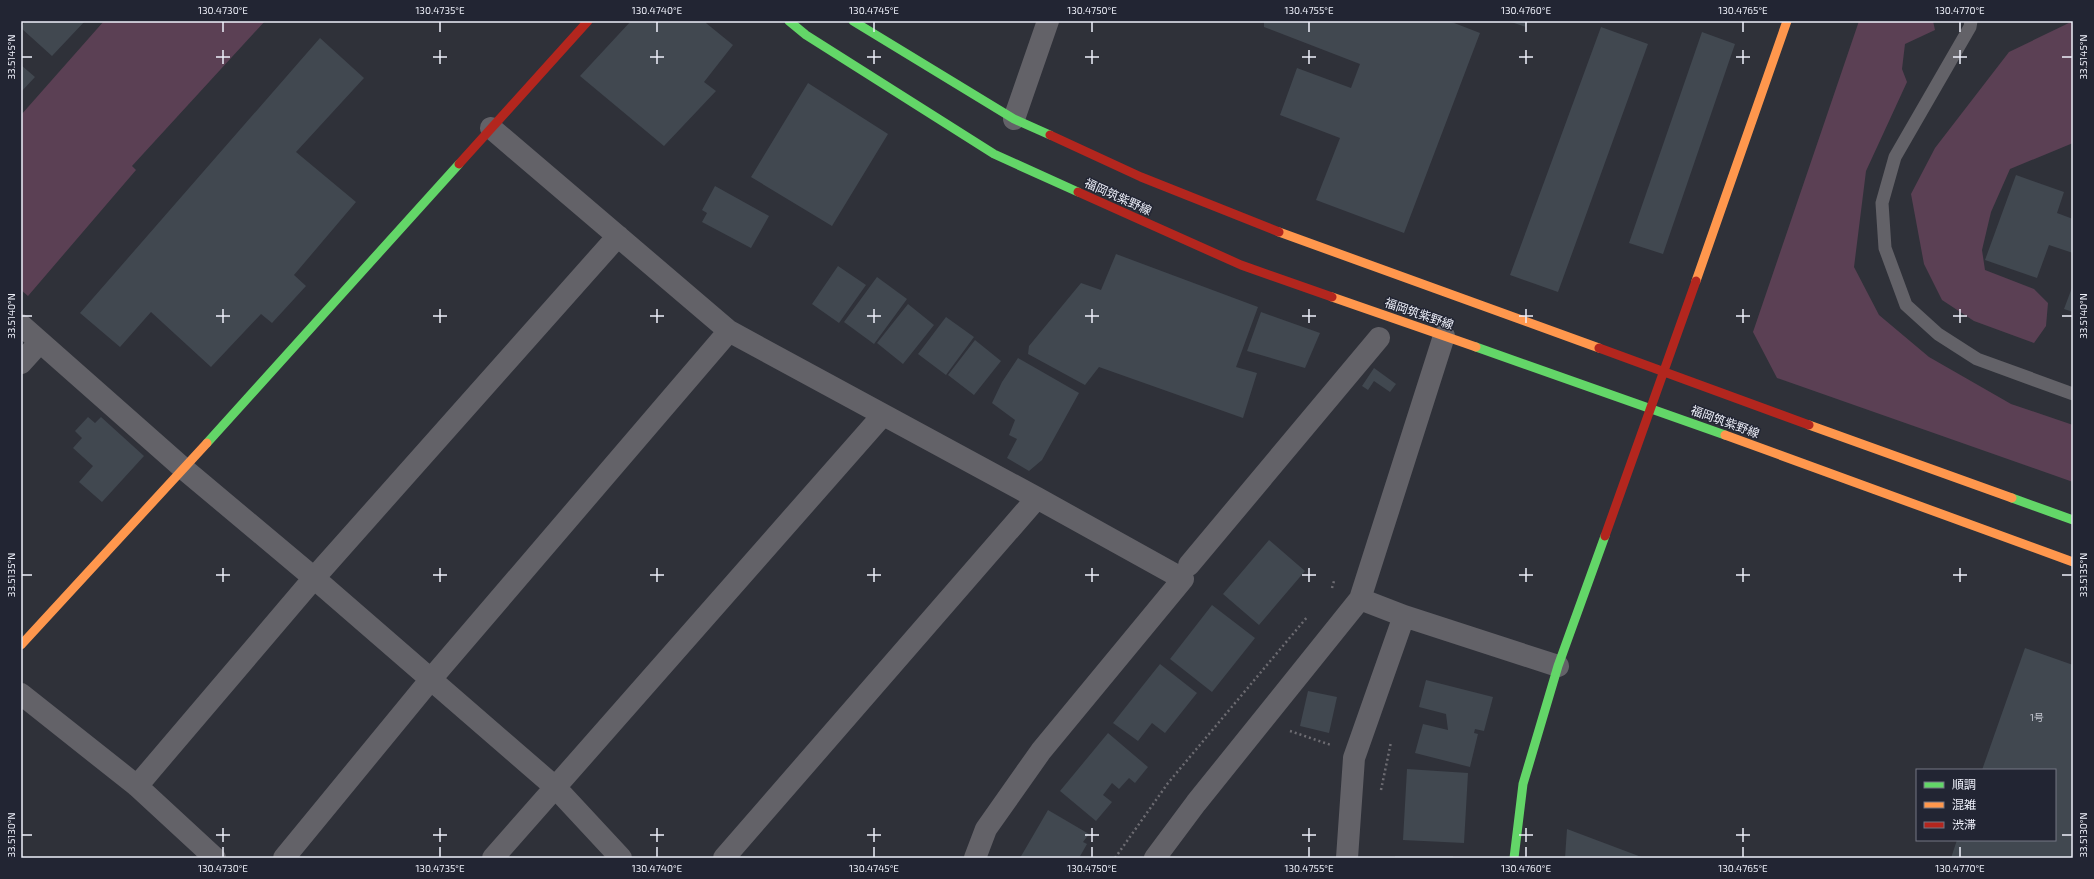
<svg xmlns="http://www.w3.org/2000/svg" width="2094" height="879" font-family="'Exo 2','Noto Sans JP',sans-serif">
	<rect width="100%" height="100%" fill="#2f3139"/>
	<path fill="#5b4054" d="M104 21H265L132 166 136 170 28 296 21 290V115Z
		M1859 21H1933L1935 30 1905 44 1902 69 1907 82 1866 171 1854 267 1879 315 1929 357 2011 404 2073 425V482L1777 378 1753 332Z
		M2073 21V143L2010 169 1991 212 1982 250 1985 270 2034 289 2048 303 2046 326 2034 343 1974 321 1942 300 1924 264 1911 194 1935 148 2009 52Z"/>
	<path fill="#414850" d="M25 21H85L52 56 21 28Z
		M631 21H707L706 23 733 45 704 82 716 91 664 146 580 76Z
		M1264 21H1449L1480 33 1404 233 1316 200 1340 138 1280 115 1297 68 1351 88 1360 64 1264 27Z
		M1508 21H1528L1526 27Z
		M1601 27 1648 44 1558 292 1510 275Z
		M1702 32 1735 44 1663 254 1629 243Z
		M320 38 364 78 296 152 356 202 294 275 306 286 272 323 261 314 211 367 151 312 120 347 80 313Z
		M21 65 35 77 21 92Z
		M808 83 888 134 832 226 751 177Z
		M2016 175 2064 192 2057 213 2073 219V253L2049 245 2037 278 1985 260Z
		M715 186 769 216 751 248 702 222 707 213 702 210Z
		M1116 254 1258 307 1236 367 1257 373 1243 418 1099 367 1085 385 1028 354 1029 346 1081 283 1101 290Z
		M838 266 866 285 839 323 812 304Z
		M877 277 907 299 874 344 844 322Z
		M2073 285V312L2064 309Z
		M908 304 934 325 903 364 877 343Z
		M1261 312 1320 333 1305 368 1247 351Z
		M946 317 974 337 946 375 918 354Z
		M975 340 1001 361 974 395 948 375Z
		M1018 358 1079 393 1042 460 1029 471 1007 458 1017 439 1009 435 1015 420 992 403 1002 382Z
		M1374 368 1396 384 1390 392 1374 381 1368 390 1362 386Z
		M88 417 95 423 101 417 144 456 102 502 79 482 93 466 73 448 82 438 75 431Z
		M1269 540 1305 571 1259 625 1223 594Z
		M1212 605 1255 638 1212 692 1170 659Z
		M2025 648 2073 665V858H1951L1957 840H2055V770H1982Z
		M1160 664 1197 693 1165 733 1152 723 1138 741 1113 723Z
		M1426 680 1493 697 1484 731 1475 729 1474 733 1478 734 1470 767 1415 753 1423 724 1448 730 1446 714 1419 707Z
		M1308 691 1337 697 1329 733 1300 726Z
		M1108 733 1148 767 1135 783 1129 778 1119 789 1112 783 1103 795 1112 802 1096 821 1060 791Z
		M1407 769 1468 773 1464 843 1403 840Z
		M1048 810 1089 834 1083 842 1087 844 1079 858H1020Z
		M1567 829 1644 858H1565Z
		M1395 856H1453V858H1395Z"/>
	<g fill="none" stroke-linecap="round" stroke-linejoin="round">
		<path stroke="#6d6c72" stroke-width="2.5" stroke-dasharray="2 3" stroke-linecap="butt" d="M1332 588 1334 581
			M1290 731 1331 745
			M1381 790 1391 742
			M1115 858 1168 783 1308 616"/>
		<path stroke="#636268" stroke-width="13" d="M1971 21 1970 27 1895 157 1882 203 1885 248 1906 305 1938 334 1977 359 2073 394"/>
		<path stroke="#636268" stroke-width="22" d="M1014 119 1048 21
			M491 128 729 331 1037 498 1183 579 1041 751 986 829 975 858
			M21 325 184 469 314 578 555 787 621 858
			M21 363 40 342
			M1189 565 1379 338
			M1360 599 1404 616
			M21 694 137 786 215 858
			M137 786 314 578 618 236
			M284 858 431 679 729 331
			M493 858 882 416
			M724 858 1037 498
			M1155 858 1196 803 1360 599 1444 336
			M1347 858 1354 758 1404 616 1558 666"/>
		<path stroke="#63d668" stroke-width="9" d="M789 21 806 35 994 154 1078 192
			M853 21 1014 119 1050 135
			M1476 347 1725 435
			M207 443 459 164
			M2012 498 2073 520
			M1514 858 1523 784 1558 666 1605 536"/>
		<path stroke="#ff974d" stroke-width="9" d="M1279 232 1599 348
			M1696 281 1787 21
			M1332 297 1476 347
			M1809 425 2012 498
			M1725 435 2073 562
			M21 645 207 443"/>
		<path stroke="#b3261e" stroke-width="9" d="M1050 135 1141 177 1279 232
			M459 164 588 21
			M1078 192 1241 265 1332 297
			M1599 348 1809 425
			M1605 536 1696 281"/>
	</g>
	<path fill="none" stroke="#eef0fa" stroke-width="1.5" d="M223 22V32M440 22V32M657 22V32M874 22V32M1092 22V32M1309 22V32M1526 22V32M1743 22V32M1960 22V32M223 50V64M440 50V64M657 50V64M874 50V64M1092 50V64M1309 50V64M1526 50V64M1743 50V64M1960 50V64M22 57H32M216 57H230M433 57H447M650 57H664M867 57H881M1085 57H1099M1302 57H1316M1519 57H1533M1736 57H1750M1953 57H1967M2062 57H2072M223 309V323M440 309V323M657 309V323M874 309V323M1092 309V323M1309 309V323M1526 309V323M1743 309V323M1960 309V323M22 316H32M216 316H230M433 316H447M650 316H664M867 316H881M1085 316H1099M1302 316H1316M1519 316H1533M1736 316H1750M1953 316H1967M2062 316H2072M223 568V582M440 568V582M657 568V582M874 568V582M1092 568V582M1309 568V582M1526 568V582M1743 568V582M1960 568V582M22 575H32M216 575H230M433 575H447M650 575H664M867 575H881M1085 575H1099M1302 575H1316M1519 575H1533M1736 575H1750M1953 575H1967M2062 575H2072M223 828V842M440 828V842M657 828V842M874 828V842M1092 828V842M1309 828V842M1526 828V842M1743 828V842M22 835H32M216 835H230M433 835H447M650 835H664M867 835H881M1085 835H1099M1302 835H1316M1519 835H1533M1736 835H1750M2062 835H2072M223 847V857M440 847V857M657 847V857M874 847V857M1092 847V857M1309 847V857M1526 847V857M1743 847V857M1960 847V857"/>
	<g text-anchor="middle" stroke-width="3" stroke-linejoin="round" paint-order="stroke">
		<g font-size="10" fill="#c3c6d0">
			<text x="2037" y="721">1号</text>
		</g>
		<g font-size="12" fill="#eef0fa" stroke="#222533">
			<text transform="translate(1118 197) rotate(24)" y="4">福岡筑紫野線</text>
			<text transform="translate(1419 314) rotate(19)" y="4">福岡筑紫野線</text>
			<text transform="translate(1725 422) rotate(20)" y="4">福岡筑紫野線</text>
		</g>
	</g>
	<rect width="2094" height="879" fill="none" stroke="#222533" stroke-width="44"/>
	<rect x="1916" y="769" width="140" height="72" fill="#222533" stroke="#747683"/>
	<rect x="1924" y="782" width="20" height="6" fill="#63d668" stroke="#747683"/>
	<text x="1952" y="789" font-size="12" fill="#eef0fa">順調</text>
	<rect x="1924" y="802" width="20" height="6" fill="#ff974d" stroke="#747683"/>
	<text x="1952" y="809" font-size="12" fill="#eef0fa">混雑</text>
	<rect x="1924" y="822" width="20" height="6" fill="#b3261e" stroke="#747683"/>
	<text x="1952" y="829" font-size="12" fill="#eef0fa">渋滞</text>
	<rect x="22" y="22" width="2050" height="835" fill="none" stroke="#eef0fa" stroke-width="1.5"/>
	<g font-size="10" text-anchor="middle" fill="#eef0fa">
		<text x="223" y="14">130.4730°E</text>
		<text x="440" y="14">130.4735°E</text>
		<text x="657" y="14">130.4740°E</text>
		<text x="874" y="14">130.4745°E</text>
		<text x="1092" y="14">130.4750°E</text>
		<text x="1309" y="14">130.4755°E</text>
		<text x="1526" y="14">130.4760°E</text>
		<text x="1743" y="14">130.4765°E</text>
		<text x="1960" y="14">130.4770°E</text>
		<text transform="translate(11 57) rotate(-90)" y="4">33.5145°N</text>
		<text transform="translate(2083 57) rotate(-90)" y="4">33.5145°N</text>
		<text transform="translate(11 316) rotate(-90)" y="4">33.5140°N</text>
		<text transform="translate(2083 316) rotate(-90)" y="4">33.5140°N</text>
		<text transform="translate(11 575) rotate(-90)" y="4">33.5135°N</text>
		<text transform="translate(2083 575) rotate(-90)" y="4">33.5135°N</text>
		<text transform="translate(11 835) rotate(-90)" y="4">33.5130°N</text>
		<text transform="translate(2083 835) rotate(-90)" y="4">33.5130°N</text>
		<text x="223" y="872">130.4730°E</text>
		<text x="440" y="872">130.4735°E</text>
		<text x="657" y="872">130.4740°E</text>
		<text x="874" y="872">130.4745°E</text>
		<text x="1092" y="872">130.4750°E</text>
		<text x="1309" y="872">130.4755°E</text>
		<text x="1526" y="872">130.4760°E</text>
		<text x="1743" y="872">130.4765°E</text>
		<text x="1960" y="872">130.4770°E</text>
	</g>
</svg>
